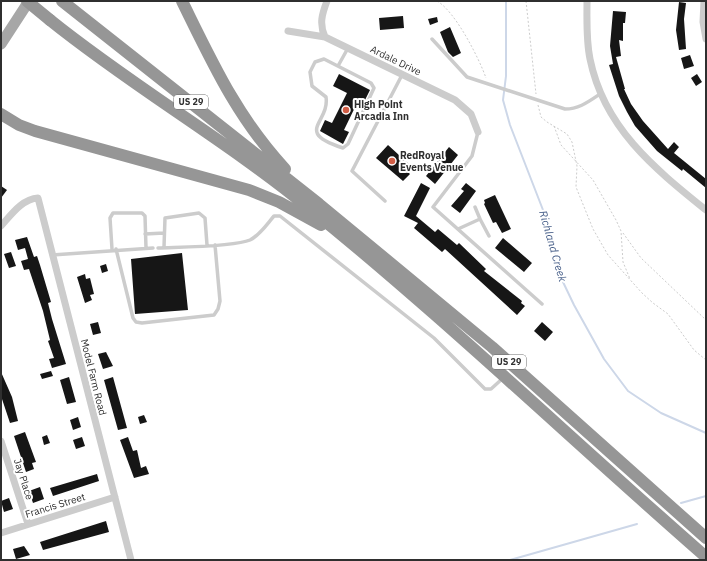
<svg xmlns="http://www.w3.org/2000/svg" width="707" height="561" font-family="'IBM Plex Sans',sans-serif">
	<rect width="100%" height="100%" fill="#fff"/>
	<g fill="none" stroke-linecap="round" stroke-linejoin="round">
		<path stroke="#cdd7e8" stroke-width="2" d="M506 1V76L503 100 510 125 543 210 563 282 574 305 604 359 628 391 661 413 706 433
			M681 503 706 496
			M510 560 637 524"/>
	</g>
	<path fill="#161616" d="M679 2 686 3 684 19 686 49 679 50 676 30Z
		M613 11 626 12 625 23H623V41L619 40 621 56 616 57 625 89H624L631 104 643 121 668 149 674 142 679 147 674 153 706 179V188L683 169 682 171 657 151 635 126 627 112 619 96 609 65 613 64 610 46Z
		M403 16 404 28 380 30 379 18Z
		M437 17 438 22 430 25 428 19Z
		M450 27 461 53 453 57 448 52 440 32Z
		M690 55 694 66 684 69 681 58Z
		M339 74 370 90 364 102 359 99 344 130 349 132 343 144 320 131 325 120 332 123 347 93 333 86Z
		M697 74 702 82 696 86 691 78Z
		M388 145 411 166 407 171 410 174 403 181 376 158Z
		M449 147 458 155 435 184 426 176Z
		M421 183 430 188 416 216 435 232 438 229 457 245 459 243 486 269 484 271 522 301 521 303 525 306 517 315 445 249 442 252 414 228 418 223 404 216Z
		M466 183 476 191 460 213 451 206 464 191 461 189Z
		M1 186 7 190 1 198Z
		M495 195 511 229 502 233 496 222 493 223 484 204 485 203 484 200Z
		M27 237 34 257 37 256 40 265 51 302 48 303 52 319 66 364 52 368 49 359 54 358 48 341 50 340 43 311 29 269 24 270 21 261 28 259 25 248 18 250 15 240Z
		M503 238 532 263 524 272 495 248Z
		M11 252 16 266 9 268 4 254Z
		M182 253 188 310 135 314 131 259Z
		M106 264 108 271 102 273 100 266Z
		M85 274 86 279 90 278 94 294 90 295 92 300 85 303 77 277Z
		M98 322 101 333 93 335 90 324Z
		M542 322 553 332 545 341 534 331Z
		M106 352 113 366 103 369 98 354Z
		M51 371 53 376 42 379 40 374Z
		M1 372 12 397 18 421 10 423 1 396Z
		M69 377 76 402 67 404 60 380Z
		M113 377 127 428 118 430 104 380Z
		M144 415 147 422 140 424 138 417Z
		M78 417 81 427 73 430 70 420Z
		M25 432 36 462 32 463 34 469 26 472 14 436Z
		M47 435 50 443 44 445 42 437Z
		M82 437 85 446 76 449 73 440Z
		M128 437 133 451 137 450 141 468 146 466 149 474 134 478 120 440Z
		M97 474 99 481 53 496 50 488Z
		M40 487 44 499 33 503 29 491Z
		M9 498 13 509 4 512 1 501Z
		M106 521 109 532 43 550 40 542Z
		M24 546 30 555 16 559 13 549Z"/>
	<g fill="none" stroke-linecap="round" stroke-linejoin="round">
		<path stroke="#ccc" stroke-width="1" stroke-dasharray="2 2" stroke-linecap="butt" d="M437 1C455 11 479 58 486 78
			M526 1 536 94
			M538 105 541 117 547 122 567 134 572 142 577 166 576 187 593 229 608 255 642 293 653 303 668 314 694 350 706 360
			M554 126 561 145 593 180 616 220 621 231 623 262 630 279
			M623 233 641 258 706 320"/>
		<path stroke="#ccc" stroke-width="3.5" d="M432 39 467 77 565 109C579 109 588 102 600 94
			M324 59 371 83 374 88 348 144 343 148C293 132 330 123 326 97L312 86 310 72 315 62Z
			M338 66 348 48
			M478 132 472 156 433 207 542 304
			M385 201 352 171 402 75
			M475 207 480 219
			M458 229 480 219 489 236
			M145 234 164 233
			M164 247 165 218 199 213 205 218 207 245
			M158 248C178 247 234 247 250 240 260 235 267 224 274 216H280L434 338 485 389H491L502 379
			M112 249 110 218 113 213H142L145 216 146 248
			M116 249 133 318 136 322 142 323 214 315 218 309 220 301 215 245
			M52 255 153 248"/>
		<path stroke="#ccc" stroke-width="7" d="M587 1C587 20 586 40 590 59 604 128 654 168 706 210
			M704 1 703 22 706 39
			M288 31 325 37 455 100 471 114 478 132
			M325 37C319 24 322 14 327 1
			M1 226C11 215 22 199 38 198L131 560
			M1 441 28 524
			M1 533 115 497"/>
		<path stroke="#a7a7a7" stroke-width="11" d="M1 44 29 1"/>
		<path stroke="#969696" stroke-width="12" d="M62 1 319 204 492 347 706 538
			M182 1C213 64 237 117 285 169
			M50 20C133 87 226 140 309 208 446 319 573 441 706 557
			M1 114 19 125 35 131 249 190 279 202 321 225"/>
		<path stroke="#969696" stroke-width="12" d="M27 1 50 20"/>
	</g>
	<g fill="#d25e46" stroke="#fff" stroke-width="1.5">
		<circle cx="346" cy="110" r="4"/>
		<circle cx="392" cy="161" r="4"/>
	</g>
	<g text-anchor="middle" stroke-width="4" stroke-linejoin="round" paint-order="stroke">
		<g fill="#fff" stroke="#6d6d6d" stroke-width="1">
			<rect x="174" y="95" width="34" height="14" rx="3"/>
			<rect x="492" y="355" width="34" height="14" rx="3"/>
		</g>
		<g font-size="9" font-weight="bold" fill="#2f2f2f">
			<text x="191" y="105">US 29</text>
			<text x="509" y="365">US 29</text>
		</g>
		<g font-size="10" fill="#2f2f2f" stroke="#fff">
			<text transform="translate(396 60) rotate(26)" y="4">Ardale Drive</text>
			<text transform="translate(94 377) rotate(76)" y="4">Model Farm Road</text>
			<text transform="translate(24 479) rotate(72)" y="4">Jay Place</text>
			<text transform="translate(55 505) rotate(-17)" y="4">Francis Street</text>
		</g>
		<g font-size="10" font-weight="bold" fill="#2f2f2f" stroke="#fff" text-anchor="start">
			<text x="354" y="108">High Point<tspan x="354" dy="12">Arcadia Inn</tspan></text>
			<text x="400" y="159">RedRoyal<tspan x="400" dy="12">Events Venue</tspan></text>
		</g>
		<g font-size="11" font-style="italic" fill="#465e88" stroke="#fff">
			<text transform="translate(553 246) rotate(74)" y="4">Richland Creek</text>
		</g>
	</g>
	<rect width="707" height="561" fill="none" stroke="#2f2f2f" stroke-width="4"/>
</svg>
